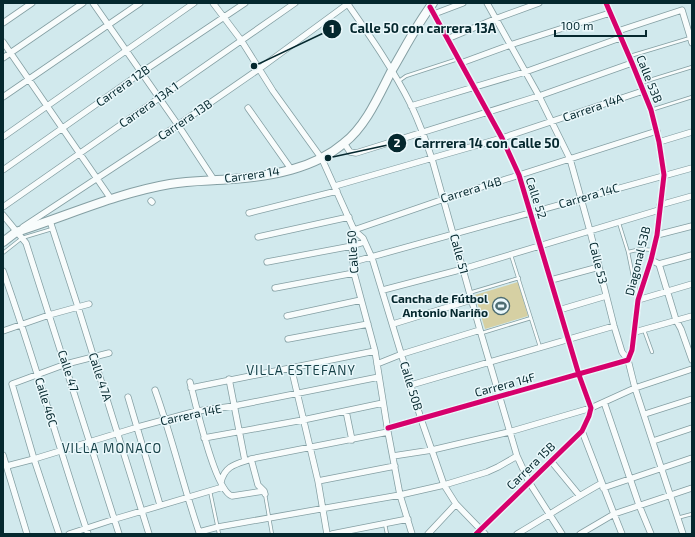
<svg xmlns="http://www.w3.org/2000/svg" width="695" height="537" font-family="'Exo 2',sans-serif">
	<rect width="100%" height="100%" fill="#d1e9ed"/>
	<path fill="#d6d0a3" d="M518 282 528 316 485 329 475 295Z"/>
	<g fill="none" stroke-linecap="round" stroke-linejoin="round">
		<g stroke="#849fa3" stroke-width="4">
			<path id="service" d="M630 56 690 38
				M399 81 406 76 458 59
				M640 83 692 67
				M651 110 692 97
				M619 223 628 252 637 296
				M628 252 641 249 653 250
				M3 253 22 238 52 229
				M511 255 540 347
				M469 293 519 278
				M644 330 652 352
				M482 333 531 318
				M210 491 219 534
				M265 494 272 534
				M677 518 692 514
				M385 524 387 534"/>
		</g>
		<g stroke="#849fa3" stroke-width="7">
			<path id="minor" d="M93 3 178 125 214 180
				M213 3 241 40 273 91 322 159 354 230 352 246 354 273 375 351 388 432 400 495 412 534
				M347 3C370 36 393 69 411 105 419 122 426 141 432 159L480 330 517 456 529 482 562 534
				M487 3 539 96 570 159 590 231 614 326 622 352 628 360 635 388 683 534
				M430 7 502 138 519 175 579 375 591 408 589 416 582 431 476 534
				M434 14 463 3
				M3 23 32 3
				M618 31 682 10 692 43
				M447 39 495 19 539 3
				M3 42 111 199
				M3 58 83 3
				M461 63 510 45 610 13
				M3 97 140 3
				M411 106 525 72 620 38
				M248 108 291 169
				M3 137 194 3
				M659 142 692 132
				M344 143 350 152 356 153 539 96 632 63
				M3 170 142 72 245 3
				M335 186 502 138 643 91
				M151 201 152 202
				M660 205 692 196
				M3 207 295 3
				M249 213 337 191
				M3 215 26 243 119 534
				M50 221 78 307 149 534
				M23 227 178 125 259 69 349 3
				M354 230 363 238 372 258 421 419 444 485 456 504 485 534
				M354 230 444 199 657 131
				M657 235 692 226
				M258 237 349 217
				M651 260 659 264 676 320 681 329 692 360
				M267 262 352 246 364 242
				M353 262 692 168
				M659 264 692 255
				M3 271C34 357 58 446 88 534
				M551 280 599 267
				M275 288 354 273
				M383 290 463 269 659 210
				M638 300 692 284
				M559 310 606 296
				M287 316 361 300
				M393 324 471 300
				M3 331 49 315 89 304
				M635 332 692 316
				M288 339 368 324
				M377 364 402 354 480 330
				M291 367 318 481 327 534
				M229 379 245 461
				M190 382C195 401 215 491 232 496L264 491 265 494
				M411 385 614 326
				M191 388 375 351
				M155 390C172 437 183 485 199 532L218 527 400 495 444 485 487 472 498 467 517 456
				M128 397 160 505
				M604 402 639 505 651 534
				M346 411 352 440
				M645 414 692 399
				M388 428 628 360 632 350 638 300 651 260 657 235 664 175 659 142 651 110 632 63 606 3
				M582 431 614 514 622 534
				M204 438 303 420 383 403
				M653 441 692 428
				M3 455 27 534
				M393 456 432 450 509 432 591 408 635 388 692 369
				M251 459 258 485 264 491
				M551 461 579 495
				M7 466 34 459 138 427 197 411 234 406 379 377
				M318 481 395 466
				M221 482C225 465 237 464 251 459L388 432
				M603 488 692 458
				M59 534 34 459 12 384 66 364 109 353
				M69 534 115 519 223 487
				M332 534 408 519
				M428 534 456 504
				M517 534C546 517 573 499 602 483
				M580 534 614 514 692 488"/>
		</g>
		<g stroke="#849fa3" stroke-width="10">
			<path id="secondary" d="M3 242 16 232C67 216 117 193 170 184 191 180 212 181 233 179 271 176 314 169 344 143 366 126 379 95 392 70 405 48 417 24 433 3"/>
		</g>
		<use href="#service" stroke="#f8fcfc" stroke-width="2.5"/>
		<use href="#minor" stroke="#f8fcfc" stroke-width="5.5"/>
		<use href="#secondary" stroke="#f8fcfc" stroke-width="8"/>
		<g stroke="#eaf8fb" stroke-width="8">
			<path id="cycleway" d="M430 7 502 138 519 175 579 375 591 408 589 416 582 431 476 534
				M388 428 628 360 632 350 638 300 651 260 657 235 664 175 659 142 651 110 632 63 606 3"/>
		</g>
		<use href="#cycleway" stroke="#d6006c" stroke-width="5"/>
	</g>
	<defs>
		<g id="stadium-ring" transform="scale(0.9)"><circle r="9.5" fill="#eaf8fb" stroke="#4c6c71" stroke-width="1.5"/><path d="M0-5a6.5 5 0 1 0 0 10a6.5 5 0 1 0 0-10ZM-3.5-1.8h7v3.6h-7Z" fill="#4c6c71"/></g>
	</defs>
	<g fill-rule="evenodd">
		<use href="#stadium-ring" x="501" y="306"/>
	</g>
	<g text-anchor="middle" stroke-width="3" stroke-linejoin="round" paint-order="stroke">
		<g font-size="12" fill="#05282e" stroke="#eaf8fb">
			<text transform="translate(649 79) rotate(68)" y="4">Calle 53B</text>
			<text transform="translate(123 86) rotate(-35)" y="4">Carrera 12B</text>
			<text transform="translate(149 105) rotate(-35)" y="4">Carrera 13A 1</text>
			<text transform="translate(593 108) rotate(-19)" y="4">Carrera 14A</text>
			<text transform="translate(185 120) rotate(-34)" y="4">Carrera 13B</text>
			<text transform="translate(252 175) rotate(-8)" y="4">Carrera 14</text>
			<text transform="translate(471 190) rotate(-17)" y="4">Carrera 14B</text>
			<text transform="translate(589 196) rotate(-16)" y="4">Carrera 14C</text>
			<text transform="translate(536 198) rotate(72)" y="4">Calle 52</text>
			<text transform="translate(353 252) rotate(-94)" y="4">Calle 50</text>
			<text transform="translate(459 254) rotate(75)" y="4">Calle 51</text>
			<text transform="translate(638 261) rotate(-76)" y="4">Diagonal 53B</text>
			<text transform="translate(598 263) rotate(76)" y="4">Calle 53</text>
			<text transform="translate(68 371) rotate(72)" y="4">Calle 47</text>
			<text transform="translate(100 377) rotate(72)" y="4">Calle 47A</text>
			<text transform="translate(505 385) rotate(-15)" y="4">Carrera 14F</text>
			<text transform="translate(411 386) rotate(73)" y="4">Calle 50B</text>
			<text transform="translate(46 402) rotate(73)" y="4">Calle 46C</text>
			<text transform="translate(191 415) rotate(-12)" y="4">Carrera 14E</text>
			<text transform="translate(531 466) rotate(-44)" y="4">Carrera 15B</text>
		</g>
		<g font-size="12" font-weight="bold" fill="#05282e" stroke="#eaf8fb" text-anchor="end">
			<text x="488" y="303">Cancha de Fútbol<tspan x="488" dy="14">Antonio Nariño</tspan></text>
		</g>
		<g font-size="13" letter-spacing="1" fill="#143f46" stroke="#eaf8fb">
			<text x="301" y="375">VILLA ESTEFANY</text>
			<text x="112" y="453">VILLA MONACO</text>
		</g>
	</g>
	<path fill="none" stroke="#05282e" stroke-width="1.5" d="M254 66L332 29M328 158L397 143"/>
	<g fill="#05282e" stroke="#eaf8fb" stroke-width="1.5">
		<circle cx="254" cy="66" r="4"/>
		<circle cx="328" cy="158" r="4"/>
		<circle cx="332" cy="29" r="10"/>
		<circle cx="397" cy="143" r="10"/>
	</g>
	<g font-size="12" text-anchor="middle" font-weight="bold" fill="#fff">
		<text x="332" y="33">1</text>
		<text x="397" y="147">2</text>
	</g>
	<g font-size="13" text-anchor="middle" font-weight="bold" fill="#05282e" stroke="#eaf8fb" stroke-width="3" stroke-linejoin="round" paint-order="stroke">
		<text x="423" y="33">Calle 50 con carrera 13A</text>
		<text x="487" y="148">Carrrera 14 con Calle 50</text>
	</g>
	<rect width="695" height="537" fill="none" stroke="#05282e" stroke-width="8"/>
	<path d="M555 30v6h91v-6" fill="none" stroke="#05282e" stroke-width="2"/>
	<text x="561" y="30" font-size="12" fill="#05282e" stroke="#eaf8fb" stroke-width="3" paint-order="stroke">100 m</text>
</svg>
